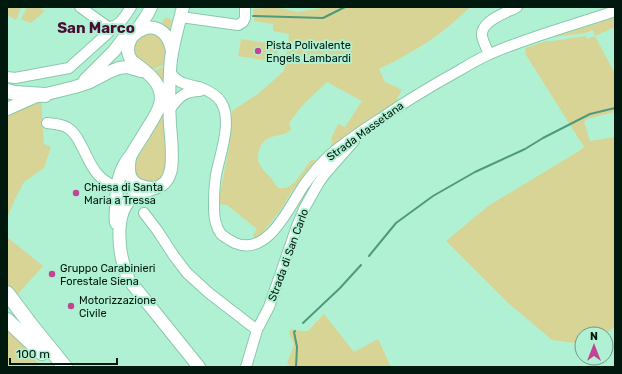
<svg xmlns="http://www.w3.org/2000/svg" width="622" height="374" font-family="Rubik,sans-serif">
	<rect width="100%" height="100%" fill="#b0f1d3"/>
	<path fill="#d8d496" d="M7 7H19L21 8 16 20 7 15Z
		M27 7H37L45 11 31 23 21 19Z
		M275 7 297 12 328 7H470C454 23 432 41 411 52 401 58 390 64 379 69L385 82 394 86 402 90 398 97 396 103 331 148 332 136 338 124 345 127 362 101 327 82 302 106 289 123 291 130 284 134 271 137 265 140 261 145 258 153V161L263 170 271 178 278 188H286L295 182 311 160H316L290 194 282 208 262 234 254 239 253 235 257 229 227 205 219 204 220 193 230 142 232 111 258 94 284 71 289 34 273 31V24L254 21 253 9Z
		M615 16V27L595 36 615 74V112L587 119 584 122 590 141 615 137V326L606 334H582V344L552 340 506 301 446 241 488 206 579 151 584 147 526 55 525 48 546 41H552L586 36 587 39 595 36 593 30 585 33 554 37 596 24Z
		M166 17 172 20 170 30 161 24Z
		M149 34C169 36 166 50 164 65L153 69C148 66 141 62 137 58 135 56 134 52 134 49 135 40 141 35 149 34Z
		M241 39 279 45 276 62 238 56Z
		M164 67 165 86 154 71Z
		M41 101 42 108V117L44 144 51 147 44 168 24 182 15 199 7 218V117L23 108Z
		M165 110V168C160 191 131 185 135 162L153 133Z
		M7 237 43 266 16 296 7 283Z
		M324 314 354 352 378 339 391 367H291L287 363 294 345 289 333 291 329 300 331H308Z
		M7 323 14 331 37 362 39 367H7Z"/>
	<g fill="none" stroke-linecap="round" stroke-linejoin="round">
		<path stroke="#4e9a7b" stroke-width="2" d="M253 16 323 18 345 7
			M369 256 396 223 433 196 475 172 525 149 543 138 590 114 615 108
			M303 323 340 288 361 265
			M295 331 294 332 297 347 296 367"/>
		<g stroke="#89c9ac" stroke-width="12">
			<path id="minor" d="M80 7 108 27C119 28 125 16 131 7
				M181 17 238 25 243 22 245 18V7
				M489 54C487 49 483 42 482 36 480 21 506 13 517 7
				M170 73C174 77 177 81 183 83 188 85 194 86 199 87 207 90 217 95 221 102 233 121 220 154 216 175 214 186 214 197 214 208 214 217 215 226 221 234 225 238 230 240 235 243 268 257 289 207 304 185 312 174 320 164 330 155 346 141 363 130 380 119 406 101 433 85 460 70 470 64 480 58 490 54 531 36 574 25 615 11
				M7 77 15 78 69 68 108 33 109 30 108 27
				M170 109C179 97 184 91 200 91
				M47 123C54 124 62 124 68 128 74 132 77 137 80 143 91 163 93 177 116 187
				M144 213 157 230 174 256 187 273 209 293 257 330
				M246 367 257 330 269 307 297 226 305 207 318 184 325 174 354 141"/>
		</g>
		<g stroke="#89c9ac" stroke-width="14">
			<path id="major" d="M183 7C178 28 170 51 170 73 169 90 169 107 170 125 171 137 174 162 170 173 165 191 149 187 136 195 111 210 119 258 129 280L199 367
				M134 35C151 20 168 29 172 51
				M85 80 114 51 130 30
				M7 109 34 97 75 87 90 82 109 72 119 68 127 67 141 71
				M130 158C126 178 133 187 153 188
				M116 223C115 217 116 212 116 207 116 188 118 170 131 155 136 146 142 138 147 129 157 113 168 99 155 81 149 73 140 67 132 61 121 46 135 33 143 21 146 17 149 12 151 7"/>
		</g>
		<g stroke="#89c9ac" stroke-width="16">
			<path id="highway" d="M7 91 15 93 45 95
				M7 293 31 325 65 367
				M7 320 42 353"/>
		</g>
		<use href="#minor" stroke="#fff" stroke-width="10"/>
		<use href="#major" stroke="#fff" stroke-width="12"/>
		<use href="#highway" stroke="#fff" stroke-width="14"/>
	</g>
	<g fill="#c14595" stroke="#b0f1d3" stroke-width="1.5">
		<circle cx="258" cy="51" r="4"/>
		<circle cx="76" cy="193" r="4"/>
		<circle cx="52" cy="274" r="4"/>
		<circle cx="71" cy="306" r="4"/>
	</g>
	<g text-anchor="middle" stroke-width="4" stroke-linejoin="round" paint-order="stroke">
		<g font-size="11" fill="#00180e" stroke="#b0f1d3" text-anchor="start">
			<text x="266" y="49">Pista Polivalente<tspan x="266" dy="13">Engels Lambardi</tspan></text>
			<text x="84" y="191">Chiesa di Santa<tspan x="84" dy="13">Maria a Tressa</tspan></text>
			<text x="60" y="272">Gruppo Carabinieri<tspan x="60" dy="13">Forestale Siena</tspan></text>
			<text x="79" y="304">Motorizzazione<tspan x="79" dy="13">Civile</tspan></text>
		</g>
		<g font-size="11" fill="#00180e" stroke="#b0f1d3">
			<text transform="translate(365 131) rotate(-36)" y="4">Strada Massetana</text>
			<text transform="translate(288 255) rotate(-70)" y="4">Strada di San Carlo</text>
		</g>
		<g font-size="15" font-weight="bold" fill="#490d35" stroke="#b0f1d3">
			<text x="96" y="33">San Marco</text>
		</g>
	</g>
	<rect width="622" height="374" fill="none" stroke="#00180e" stroke-width="16"/>
	<g transform="translate(594 346)"><circle r="19" fill="#b0f1d3" stroke="#6a9a84"/>
	<path d="M0-3L7 15L0 10L-7 15Z" fill="#c14595"/>
	<text y="-6" font-size="11" font-weight="bold" text-anchor="middle" fill="#00180e">N</text>
	</g>
	<path d="M10 358v6h107v-6" fill="none" stroke="#00180e" stroke-width="2"/>
	<text x="16" y="358" font-size="12" fill="#00180e" stroke="#b0f1d3" stroke-width="3" paint-order="stroke">100 m</text>
</svg>
